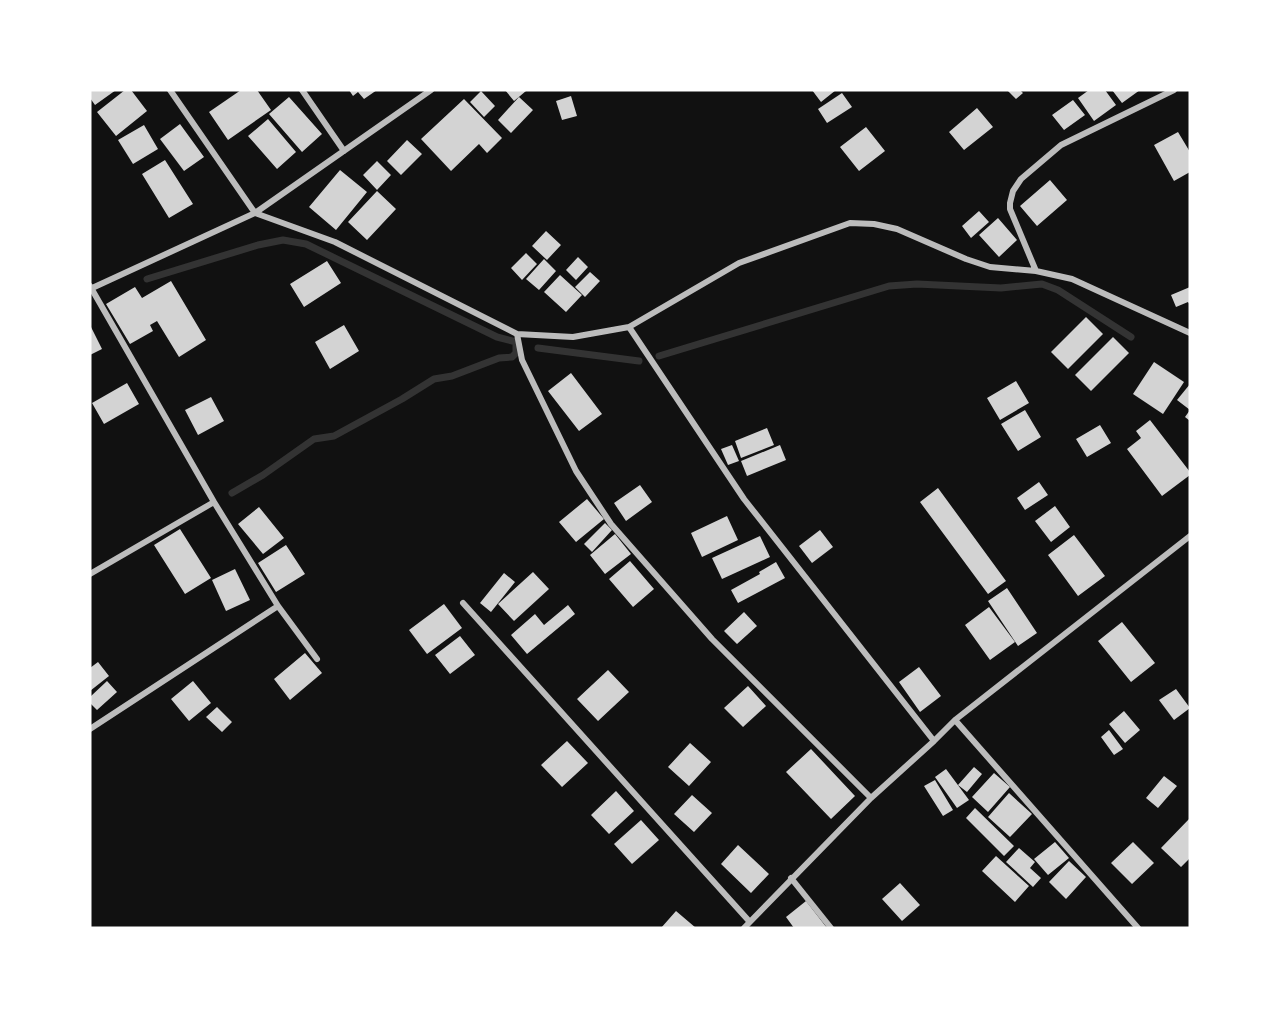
<svg xmlns="http://www.w3.org/2000/svg" width="1280" height="1018" font-family="'Sofia Sans Condensed',sans-serif">
	<rect width="100%" height="100%" fill="#111"/>
	<g fill="none" stroke-linecap="round" stroke-linejoin="round">
		<path stroke="#333" stroke-width="7" d="M147 279 258 245 283 240 306 244 497 337 516 342V353L512 357 499 358 452 376 434 379 402 399 334 436 314 439 263 475 232 493
			M538 348 639 361
			M659 356 889 286 917 284 1001 288 1042 284 1058 290 1131 337"/>
	</g>
	<path fill="#d3d3d3" d="M90 90H116L95 105 90 98Z
		M125 90H131L147 111 116 136 97 112Z
		M241 90H257L271 110 228 140 209 112Z
		M349 90H377L364 99 358 92 353 96Z
		M505 90H525L526 91 514 101Z
		M812 90H836L821 102Z
		M1007 90H1020L1023 93 1016 99Z
		M1089 90H1105L1116 105 1094 121 1078 98Z
		M1112 90H1140L1122 103Z
		M481 91 495 106 484 117 470 102Z
		M842 93 852 107 827 123 818 109Z
		M571 96 577 116 562 120 556 101Z
		M289 97 322 134 302 152 269 114Z
		M519 97 533 110 511 133 498 120Z
		M464 99 502 138 487 153 479 144 451 171 421 139Z
		M1073 100 1085 115 1064 130 1052 115Z
		M977 108 993 127 964 150 949 132Z
		M268 119 296 152 277 169 248 136Z
		M180 124 204 157 184 171 160 139Z
		M144 125 158 149 133 164 118 140Z
		M866 127 885 151 859 171 840 147Z
		M1178 132 1190 152V172L1174 181 1154 145Z
		M407 140 422 154 401 175 387 161Z
		M165 160 193 204 169 218 142 174Z
		M377 161 391 175 377 190 363 175Z
		M340 170 367 192 336 230 309 207Z
		M1050 180 1067 200 1037 226 1020 206Z
		M377 191 396 209 367 240 348 222Z
		M979 211 989 222 971 238 962 226Z
		M998 218 1017 240 999 257 979 235Z
		M546 231 561 245 547 260 532 246Z
		M526 253 537 264 522 280 511 268Z
		M578 257 588 267 576 280 566 270Z
		M544 259 556 271 539 290 526 279Z
		M327 261 341 283 304 307 290 284Z
		M590 272 600 281 585 297 575 287Z
		M560 275 582 295 566 312 544 292Z
		M171 281 206 340 179 357 157 321 150 325 153 331 130 344 106 304 135 287 142 298Z
		M1190 287V305L1188 302 1176 307 1171 295Z
		M1086 317 1103 334 1068 369 1051 352Z
		M90 325 102 349 90 355Z
		M344 325 359 351 330 369 315 342Z
		M1113 337 1129 353 1091 391 1075 375Z
		M1154 362 1184 382 1163 414 1133 394Z
		M571 373 602 414 579 431 548 391Z
		M1016 381 1029 403 1000 420 987 398Z
		M127 383 139 404 104 424 92 403Z
		M1190 384V421L1185 417 1190 410 1177 400Z
		M211 397 224 421 198 435 185 410Z
		M1025 410 1041 437 1018 451 1001 424Z
		M1150 420 1190 472V475L1162 496 1127 449 1141 438 1136 431Z
		M1100 425 1111 443 1087 457 1076 439Z
		M767 428 774 445 741 458 735 441Z
		M732 445 739 461 728 465 721 449Z
		M780 445 786 460 747 476 741 461Z
		M1039 482 1048 495 1025 510 1017 498Z
		M640 485 652 502 626 521 614 503Z
		M938 488 1006 581 988 594 920 502Z
		M587 499 604 519 576 542 559 522Z
		M1055 506 1070 527 1051 542 1035 521Z
		M259 507 284 538 263 554 238 524Z
		M727 516 738 540 702 557 691 533Z
		M605 523 612 530 592 552 584 544Z
		M180 529 211 578 185 594 154 545Z
		M820 530 833 547 812 563 799 546Z
		M615 534 631 554 605 574 590 555Z
		M1074 535 1105 576 1078 596 1048 555Z
		M760 536 770 557 722 579 712 558Z
		M286 545 305 574 276 592 258 563Z
		M630 561 654 589 633 607 609 579Z
		M776 562 785 578 738 603 731 590 760 574 759 572Z
		M235 569 250 600 226 611 212 580Z
		M533 572 549 589 514 621 498 604Z
		M504 573 515 582 491 612 480 603Z
		M1007 588 1037 633 1018 646 988 601Z
		M444 604 462 628 427 654 409 630Z
		M568 605 575 614 527 654 511 635 535 614 544 625Z
		M989 607 1015 642 990 660 965 625Z
		M744 612 757 626 737 644 724 631Z
		M1122 622 1155 663 1131 682 1098 641Z
		M460 636 475 655 450 674 435 655Z
		M305 653 322 673 290 700 274 679Z
		M98 662 109 676 90 691V668Z
		M919 667 941 696 920 712 899 682Z
		M608 670 629 692 598 721 577 699Z
		M107 681 117 692 97 710 90 703V697Z
		M193 681 211 703 189 721 171 699Z
		M748 686 766 706 743 727 724 708Z
		M1176 689 1190 708 1174 720 1159 700Z
		M217 707 232 722 222 732 206 717Z
		M1124 711 1140 730 1125 743 1109 724Z
		M1109 730 1123 749 1114 755 1101 737Z
		M567 741 588 763 562 787 541 765Z
		M690 743 711 762 689 786 668 767Z
		M811 749 855 796 831 819 786 772Z
		M974 767 982 774 967 792 958 785Z
		M946 769 969 800 957 808 935 777Z
		M994 773 1010 787 988 812 972 797Z
		M1164 776 1177 786 1158 808 1146 798Z
		M935 780 953 810 943 816 924 786Z
		M616 791 634 811 609 834 591 815Z
		M1009 793 1032 814 1010 837 988 817Z
		M692 795 712 813 694 832 674 814Z
		M975 808 1014 846 1004 856 966 818Z
		M1190 818V858L1181 867 1161 848Z
		M641 820 659 840 632 864 614 844Z
		M1055 842 1069 858 1048 875 1034 859Z
		M1133 842 1154 863 1132 884 1111 863Z
		M738 845 769 874 751 893 721 864Z
		M1019 848 1035 862 1030 868 1041 878 1033 887 1006 862Z
		M996 856 1029 886 1015 902 982 871Z
		M1069 861 1086 877 1066 899 1049 882Z
		M900 883 920 905 902 921 882 899Z
		M806 901 827 928H794L786 917Z
		M676 911 696 928H661Z"/>
	<g fill="none" stroke-linecap="round" stroke-linejoin="round">
		<path stroke="#bcbcbc" stroke-width="6" d="M170 90 255 213 335 242 517 334 573 337 629 327 739 263 850 223 874 224 897 229 966 259 990 267 1036 271 1072 279 1190 333
			M302 90 344 151
			M1036 271 1010 209V203L1013 191 1021 179 1061 145 1174 90
			M90 286 214 502 278 606 317 659
			M90 289 255 213 431 90
			M629 327 744 499 934 741
			M517 334 522 360 576 471 611 524 712 639 871 798
			M90 574 214 502
			M463 603 749 921
			M955 720 1138 928
			M90 729 278 606
			M791 878 831 928
			M744 928 871 798 934 741 955 720 1190 536"/>
	</g>
	<rect width="1280" height="1018" fill="none" stroke="#ffffff" stroke-width="183"/>
</svg>
